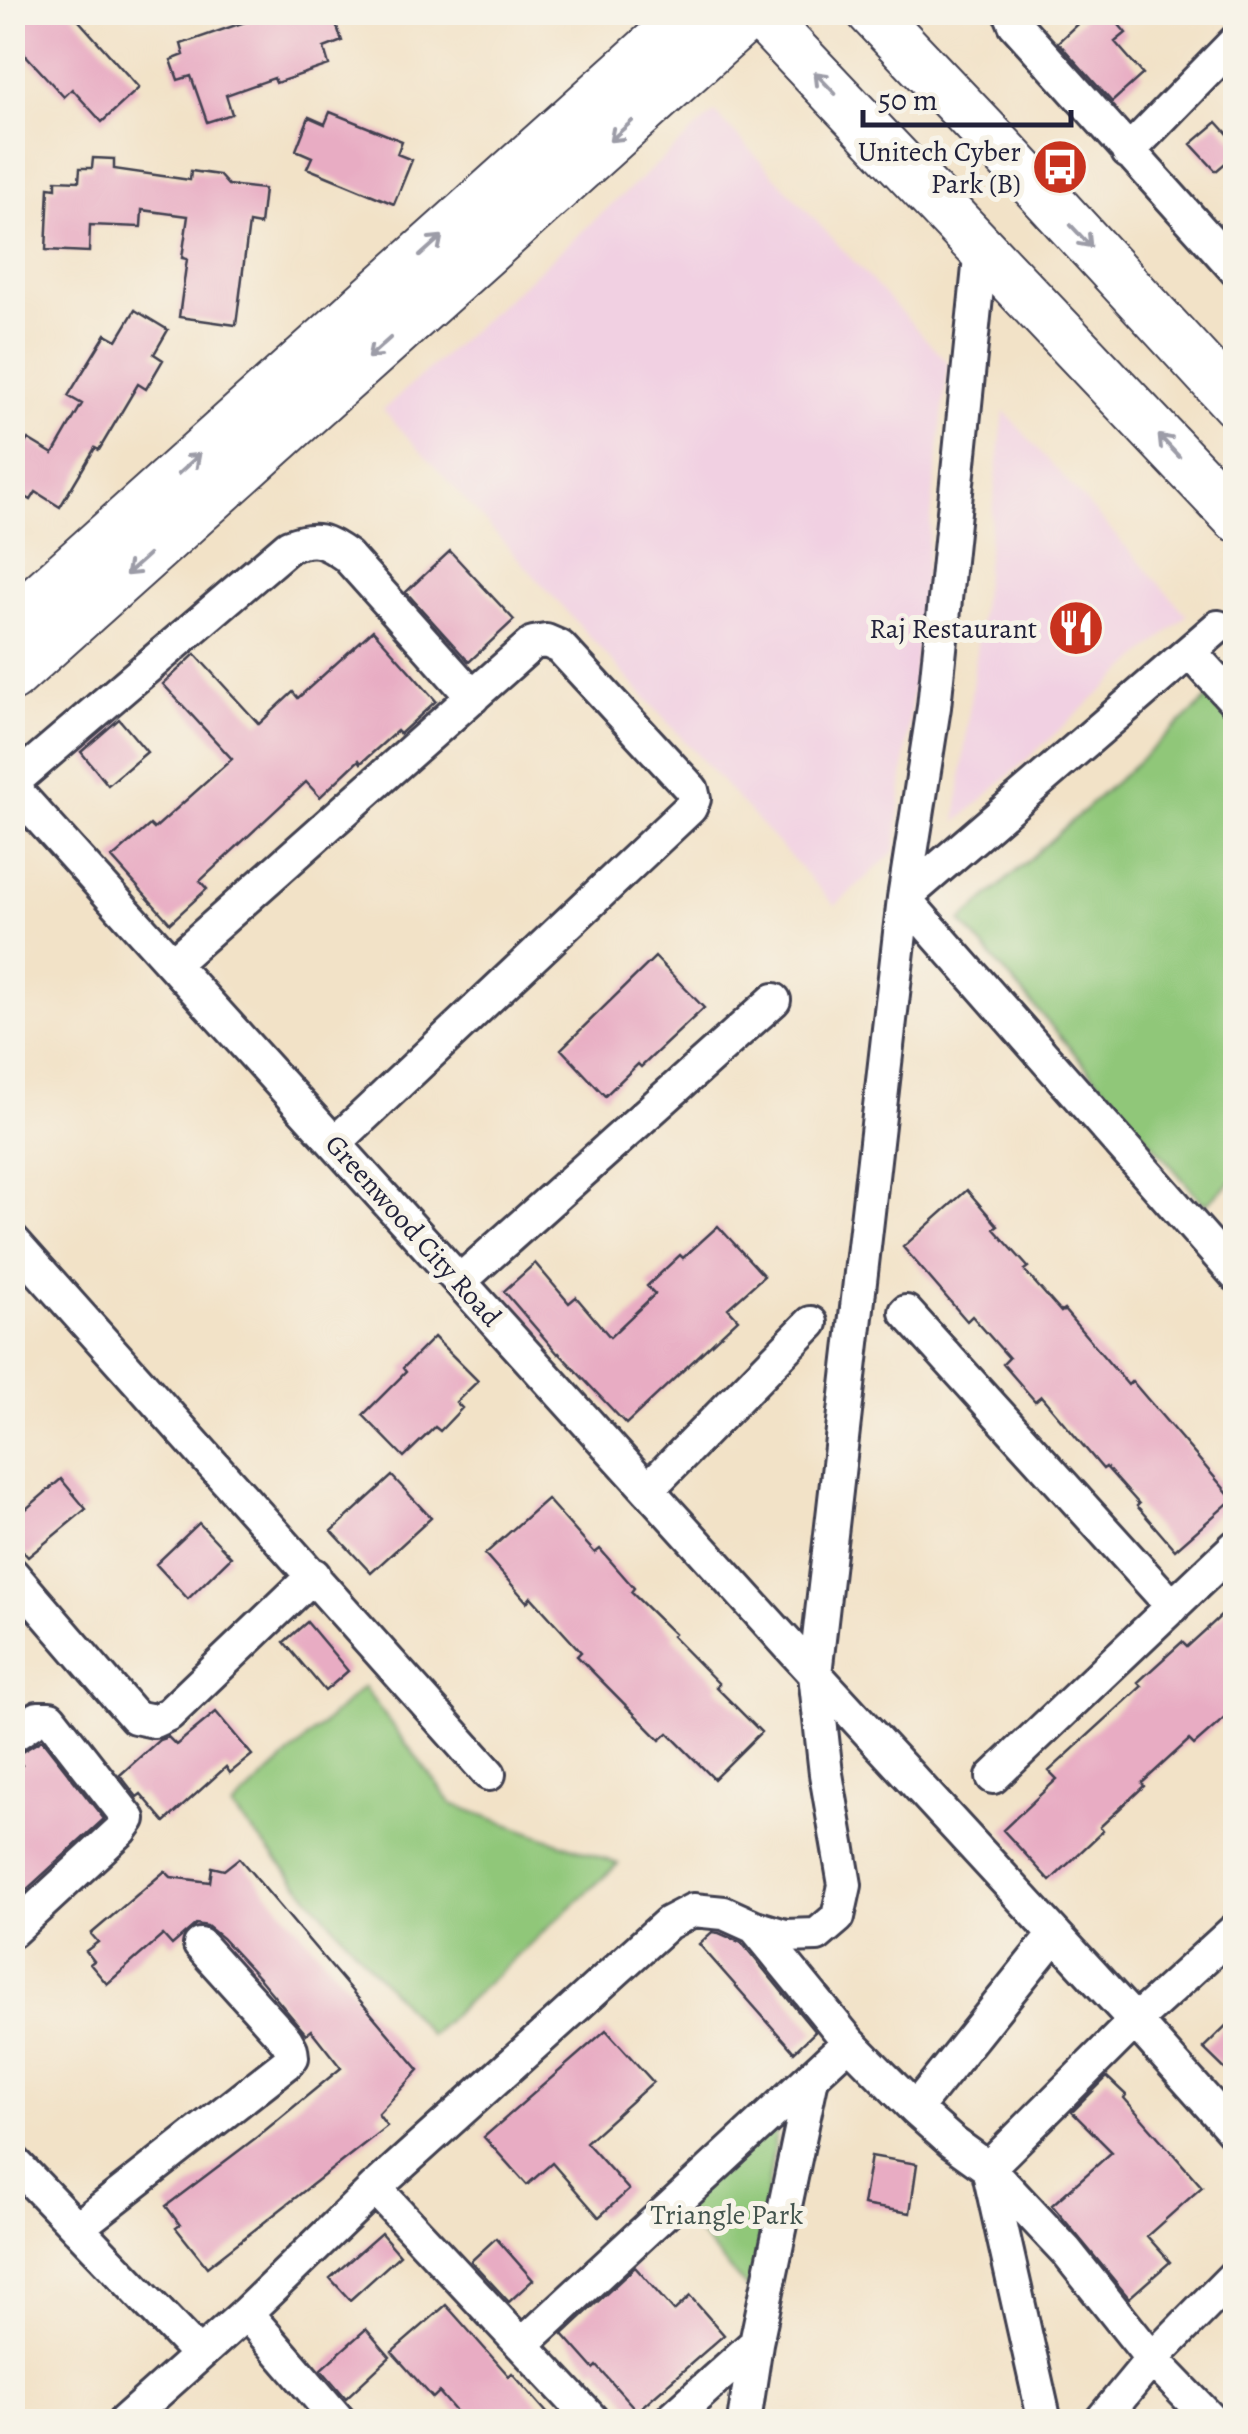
<svg xmlns="http://www.w3.org/2000/svg" width="1248" height="2434" font-family="Alegreya,serif">
	<rect width="100%" height="100%" fill="#f7f3e8"/>
	<filter id="ink" filterUnits="userSpaceOnUse"><feTurbulence type="fractalNoise" baseFrequency=".01" numOctaves="2"/><feDisplacementMap in="SourceGraphic" scale="20" xChannelSelector="R" yChannelSelector="G"/><feConvolveMatrix kernelMatrix="1 2 1 2 8 2 1 2 1" color-interpolation-filters="sRGB"/></filter>
	<filter id="wash" filterUnits="userSpaceOnUse"><feTurbulence type="fractalNoise" baseFrequency=".0048" numOctaves="4" result="noise"/><feDisplacementMap in="SourceGraphic" scale="40" xChannelSelector="R" yChannelSelector="G"/><feGaussianBlur stdDeviation="2.25" result="paint"/><feColorMatrix in="noise" values="0 0 0 0 0 0 0 0 0 0 0 0 0 0 0 0 0 1.4 0 .05"/><feComposite in="paint" operator="in"/></filter>
	<g filter="url(#wash)">
		<rect width="100%" height="100%" fill="#f2e2c7"/>
		<path fill="#f1d0e2" d="M715 112 948 363 895 851 835 906 383 410Z
			M1004 411 1187 615 956 823Z"/>
		<path fill="#90c779" stroke="#59745a" stroke-width="2.5" d="M1215 692 1236 717 1235 1178 1205 1205 961 921Z
			M363 1687 452 1804 618 1864 430 2035 232 1808Z
			M779 2113 752 2294 678 2211Z"/>
		<g id="blocks">
			<path fill="#e8acc3" d="M12 12H71L139 88 102 122 72 89 64 97 12 40Z
				M274 12H332L342 41 324 48 329 65 276 83 274 78 226 95 232 114 207 122 191 76 178 80 171 60 184 55 181 44Z
				M1090 12H1108L1126 33 1115 42 1143 74 1112 102 1058 42Z
				M330 112 402 141 397 154 412 160 394 204 307 168 312 157 296 150 309 117 325 124Z
				M1217 122 1236 143V154L1216 171 1191 144Z
				M93 158 114 159V169L190 180 191 171 219 175 228 185 264 189 260 225 249 223 236 325 179 317 187 259 182 258 188 216 142 210 141 227 90 225 89 252 46 250 49 187 56 188V180L79 181 80 168H92Z
				M135 310 168 330 154 354 163 360 146 389 138 384 99 450 95 448 60 507 36 492 31 500 12 489V464L28 439 53 454 82 404 68 396 106 334 117 340Z
				M450 551 514 620 469 662 406 592Z
				M373 630 436 701 400 734 397 731 361 763 359 760 320 797 306 782 200 881 207 889 170 923 112 858 150 825 154 829 232 759 163 684 195 654 259 724 293 692 298 698Z
				M119 719 147 752 108 785 81 752Z
				M655 957 704 1008 641 1067 638 1064 605 1096 561 1049Z
				M967 1190 998 1226 994 1229 1028 1267 1024 1270 1061 1312 1064 1310 1128 1385 1132 1381 1233 1499 1175 1550 1137 1506 1139 1504 1106 1467 1103 1469 1041 1396 1035 1401 1003 1364 1009 1358 972 1316 967 1321 903 1247Z
				M718 1226 764 1276 728 1308 738 1319 626 1424 559 1353 558 1354 504 1291 535 1263 569 1303 576 1297 610 1337 655 1294 647 1286 680 1255 683 1258Z
				M434 1337 478 1381 456 1402 462 1408 440 1431 435 1427 404 1457 363 1415 406 1372 403 1368Z
				M392 1476 431 1518 371 1573 332 1531Z
				M61 1479 86 1509 28 1557 12 1539V1521Z
				M547 1499 595 1553 600 1549 634 1588 631 1592 674 1634 672 1636 719 1684 716 1687 761 1732 714 1779 668 1733 660 1740 577 1656 581 1652 531 1597 527 1602 485 1554Z
				M199 1523 231 1557 188 1599 156 1564Z
				M1236 1602V1708L1194 1745 1189 1740 1142 1783 1144 1786 1100 1827 1103 1831 1050 1881 1003 1830 1057 1779 1049 1771 1142 1686 1138 1682 1182 1642 1187 1647Z
				M307 1622 348 1671 325 1691 284 1642Z
				M216 1712 252 1755 230 1773 226 1767 165 1822 141 1794 137 1797 120 1775 159 1740 168 1737 176 1745Z
				M42 1740 104 1819 12 1903V1774L22 1765 15 1756Z
				M239 1858 419 2070 378 2114 387 2126 207 2267 176 2228 180 2225 166 2206 257 2137 341 2068 311 2030 306 2034 259 1978 222 1938 207 1926 196 1924 172 1945 163 1935 107 1984 90 1964 94 1961 86 1951 98 1942 91 1934 165 1871 171 1877 210 1882 212 1867 224 1870Z
				M712 1932 719 1933 742 1943 815 2032 794 2052 699 1944Z
				M1236 2016V2080L1203 2048Z
				M606 2030 653 2082 586 2142 629 2190 599 2217 552 2163 527 2185 484 2137Z
				M1107 2077 1126 2095 1124 2098 1202 2187 1147 2236 1170 2262 1129 2298 1052 2205 1112 2152 1072 2112Z
				M871 2156 917 2164 910 2213 863 2205Z
				M381 2233 400 2255 350 2300 330 2278Z
				M496 2238 533 2280 509 2302 471 2261Z
				M635 2267 674 2311 690 2296 724 2335 637 2411 597 2366 594 2369 563 2334Z
				M446 2305 509 2376 512 2373 555 2422H465L439 2392 433 2398 392 2352Z
				M366 2329 390 2357 346 2398 321 2369Z"/>
		</g>
	</g>
	<g filter="url(#ink)">
		<use href="#blocks" fill-opacity="0" stroke="#413f50" stroke-width="2.5"/>
		<g fill="none" stroke-linecap="round" stroke-linejoin="round">
			<g stroke="#413f50" stroke-width="38">
				<path id="minor" d="M1010 12 1015 24 1236 270
					M1128 152 1236 41
					M1190 652 1236 702
					M12 783 289 546C316 536 324 540 347 556L473 697
					M12 787 794 1651 1135 2021 1236 2134
					M904 898 1236 1275
					M904 898 1218 627
					M173 963 533 643 546 641 560 647 692 790 694 799 690 808 335 1143
					M12 1240 489 1774
					M460 1281 774 1000
					M906 1312 1173 1607
					M648 1489 811 1323
					M12 1574 135 1717 154 1721 169 1714 314 1575
					M12 1736 38 1718H50L129 1819 121 1830 12 1931
					M993 1777 1236 1546
					M755 1927 849 2042 915 2109 952 2142 988 2168 1066 2251 1152 2359 1213 2422
					M915 2109 1055 1934
					M12 2160 198 2354
					M988 2168 1135 2021 1236 1929
					M988 2168 1045 2422
					M375 2188 594 2422
					M77 2228 286 2064 292 2057 291 2049 286 2040 200 1945
					M246 2313 340 2422
					M523 2344 849 2042
					M124 2422 246 2313 375 2188 668 1923 693 1910 724 1913 755 1927 785 1936 817 1935 838 1917 845 1885 826 1774 815 1674 904 898 934 707 981 248
					M668 2422 756 2343
					M744 2422 756 2343 812 2078
					M1100 2422 1152 2359 1236 2274"/>
			</g>
			<g stroke="#413f50" stroke-width="52">
				<path id="secondary" d="M757 12 1236 517
					M871 12 1004 152 1236 404
					M12 622 691 12
					M12 677 753 12"/>
			</g>
			<use href="#minor" stroke="#fff" stroke-width="32"/>
			<use href="#secondary" stroke="#fff" stroke-width="48"/>
		</g>
		<defs><path id="oneway-shaft" d="M-6 0H5M1.5-3L5.5 0L1.5 3" fill="none" stroke-width="1.6" stroke-linecap="round" stroke-linejoin="round" transform="scale(2.5)"/></defs>
		<g stroke="#9c9ca7">
			<use href="#oneway-shaft" transform="translate(825 83) rotate(-134)"/>
			<use href="#oneway-shaft" transform="translate(621 131) rotate(138)"/>
			<use href="#oneway-shaft" transform="translate(1081 236) rotate(47)"/>
			<use href="#oneway-shaft" transform="translate(431 246) rotate(-42)"/>
			<use href="#oneway-shaft" transform="translate(379 348) rotate(138)"/>
			<use href="#oneway-shaft" transform="translate(1169 446) rotate(-133)"/>
			<use href="#oneway-shaft" transform="translate(189 464) rotate(-42)"/>
			<use href="#oneway-shaft" transform="translate(137 565) rotate(138)"/>
		</g>
	</g>
	<defs>
		<g id="bus-disc" transform="scale(2.875)"><circle r="9.5" fill="#c8321e" stroke="#f7f3e8"/><path d="M-5-6H5V4H4V6H2V4H-2V6H-4V4H-5ZM-3.5-4V0h7V-4ZM-3.5 1.2v1.5H-2V1.2ZM2 1.2v1.5H3.5V1.2Z" fill="#fff"/></g>
		<g id="restaurant-disc" transform="scale(2.875)"><circle r="9.5" fill="#c8321e" stroke="#f7f3e8"/><path d="M-5-6h1v4h1v-4h1v4h1v-4h1v5L-1.5 .5V6h-2V.5L-5-1ZM5-6V6H3V1.5H1.5Q1.5-4 5-6Z" fill="#fff"/></g>
	</defs>
	<g fill-rule="evenodd">
		<use href="#bus-disc" x="1060" y="167"/>
		<use href="#restaurant-disc" x="1076" y="628"/>
	</g>
	<g text-anchor="middle" stroke-width="10" stroke-linejoin="round" paint-order="stroke">
		<g font-size="28" fill="#22223b" stroke="#f7f3e8" text-anchor="end">
			<text x="1021" y="161">Unitech Cyber<tspan x="1021" dy="32">Park (B)</tspan></text>
			<text x="1037" y="638">Raj Restaurant</text>
		</g>
		<g font-size="28" fill="#22223b" stroke="#f7f3e8">
			<text transform="translate(414 1230) rotate(48)" y="10">Greenwood City Road</text>
		</g>
		<g font-size="28" fill="#43544e" stroke="#f7f3e8">
			<text x="727" y="2224">Triangle Park</text>
		</g>
	</g>
	<rect width="1248" height="2434" fill="none" stroke="#f7f3e8" stroke-width="50"/>
	<path d="M863 110v15h208v-15" fill="none" stroke="#22223b" stroke-width="5"/>
	<text x="878" y="110" font-size="30" fill="#22223b" stroke="#f7f3e8" stroke-width="8" paint-order="stroke">50 m</text>
</svg>
